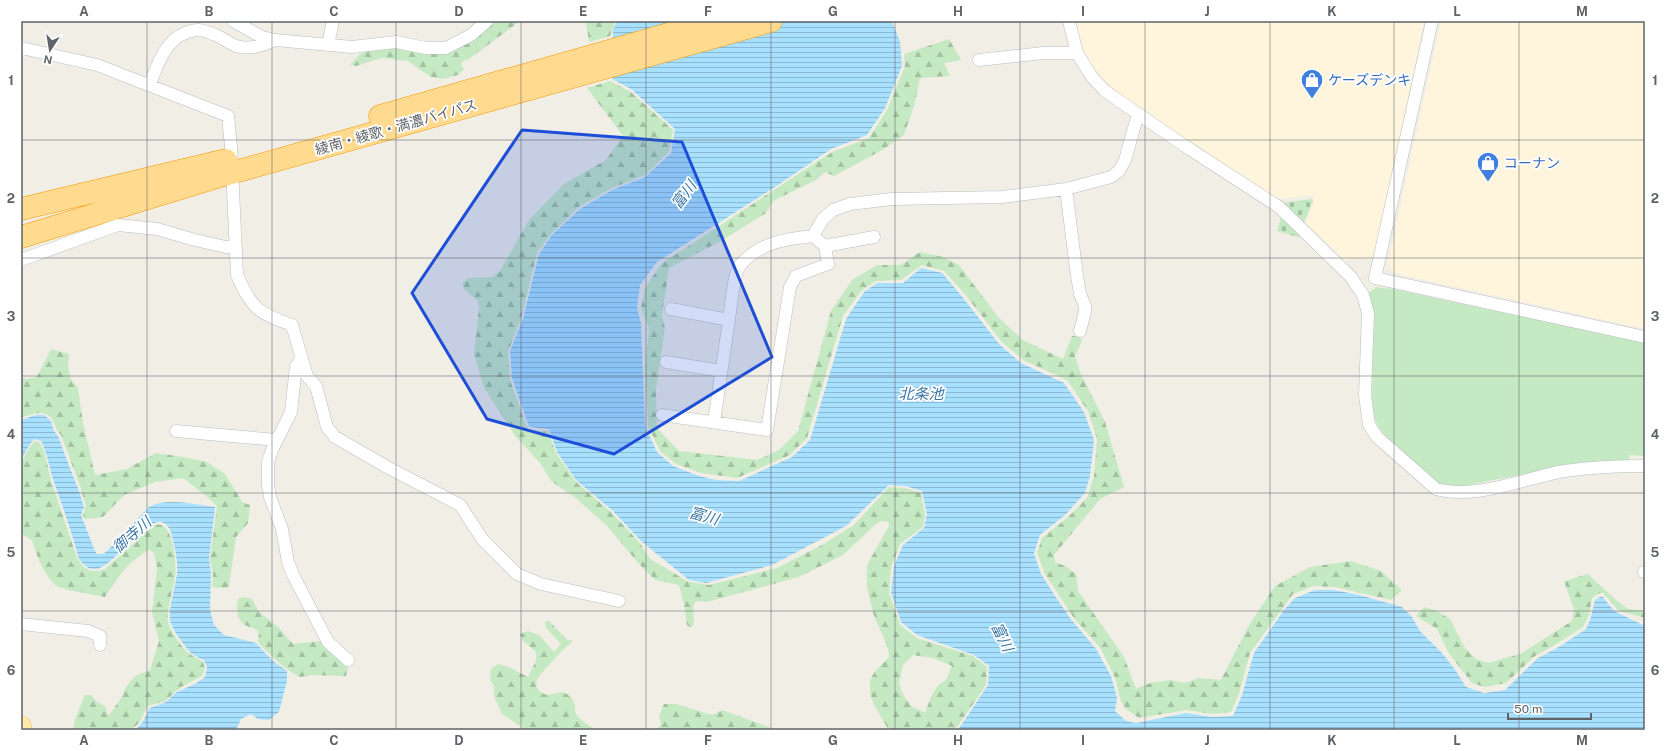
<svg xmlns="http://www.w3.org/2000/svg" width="1666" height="751" font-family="'Public Sans','Noto Sans JP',sans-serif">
	<defs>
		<pattern id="forest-firs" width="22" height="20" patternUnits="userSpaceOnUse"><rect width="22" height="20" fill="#c5e9c2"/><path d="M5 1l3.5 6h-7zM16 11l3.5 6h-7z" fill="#a3c0a1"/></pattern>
		<pattern id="cemetery-stones" width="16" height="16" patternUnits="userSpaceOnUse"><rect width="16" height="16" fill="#c5e9c2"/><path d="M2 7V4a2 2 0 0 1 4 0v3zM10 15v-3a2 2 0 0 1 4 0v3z" fill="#a3c0a1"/></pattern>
		<pattern id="water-rules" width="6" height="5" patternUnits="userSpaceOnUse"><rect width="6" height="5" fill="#a8e0ff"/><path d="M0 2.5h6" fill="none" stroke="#8cb9d2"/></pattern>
	</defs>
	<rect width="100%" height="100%" fill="#f1eee6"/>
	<path fill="#fff5dd" d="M1075 21H1424L1374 260 1352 258 1345 261 1306 223 1314 201 1313 195 1277 199 1219 163 1105 84 1094 71 1085 56Z
		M1441 21H1645V329L1394 273 1388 263Z"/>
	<path fill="#c5e9c2" d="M1376 287 1393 289 1645 343V456L1630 455 1629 461 1582 463 1458 487 1444 486 1432 480 1388 440 1378 426 1372 413 1373 323 1369 293Z"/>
	<path fill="url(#forest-firs)" fill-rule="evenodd" d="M493 21H520L469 59 463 61 461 64 464 70 458 75 443 79 431 77 408 61 382 58 356 66 350 65 359 55 374 47 425 51 473 38Z
		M586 21H616L610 36 589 42Z
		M949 39 961 60 944 63 950 76 920 78 914 106 904 135 884 149 834 176 825 172 816 180 773 201 766 213 719 242 669 268 662 315 665 328 656 389 657 428 679 451 757 460 779 450 798 431 831 311 852 280 877 265H901L920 252 943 257 959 265 998 317 1023 340 1063 359 1072 336H1079L1082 341 1075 356 1080 372 1105 422 1124 487 1100 499 1054 555 1055 562 1067 567 1076 574 1078 591 1124 657 1136 689 1150 683 1170 680 1185 683 1199 678 1221 680 1248 627 1275 586 1310 567 1351 561 1381 571 1402 590 1391 600 1335 587 1313 586 1293 594 1250 653 1239 694 1231 712 1212 714 1186 710 1139 718 1125 708 1121 701 1115 678 1101 649 1074 618 1045 574 1037 553 1042 538 1067 518 1087 498 1094 476 1097 439 1088 411 1067 380 1023 360 1001 341 964 293 944 271 922 265 901 280 876 281 862 290 843 316 807 438 790 455 737 478 701 473 676 464 660 451 648 426 645 368 649 328 641 308 645 288 661 264 832 152 869 138 887 110 905 66 904 54Z
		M610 81 631 92 673 130 669 152 645 175 610 189 579 207 550 235 537 253 521 319 508 351 510 380 528 430 548 431 556 453 576 482 611 512 639 542 650 559 689 582 709 585 777 568 822 545 854 525 889 487 905 488 921 493 925 515 923 527 900 544 891 568 889 593 900 625 917 638 973 656 987 667 986 685 955 730H886L887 727C878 711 862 691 874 673 878 667 885 662 889 657L888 648 873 613 867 587V565L889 526V523L885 521 878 522 843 555 799 577 707 602 696 601 693 607 694 624 691 628 687 625 684 604 679 585 655 580 639 564 607 526 577 499 551 481 541 464 516 437 484 388 474 354 479 309 478 301 465 290 462 284 468 278 492 277 500 271 529 220 564 184 606 160 623 136 587 88ZM913 655 933 658 952 666 946 680C933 686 930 701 925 713L911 706 902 693 899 683 903 665Z
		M51 349 69 354 68 367 71 379 78 388 83 423 95 475 127 469 156 453 183 457 207 462 225 474 242 502 250 505 248 523 236 537 229 587 223 588 212 587 213 573 210 559 217 506 204 494 183 478 155 482 124 495 103 517 85 519 83 515 86 506 80 486 61 435C55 429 57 428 53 421 46 408 32 414 21 418V378L27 379 37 377Z
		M35 441 40 443 44 451 51 480 77 558C85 570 89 573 104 570L153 526C173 516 177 563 175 576 174 587 166 611 168 621 169 629 181 646 187 652 192 656 198 659 203 662L205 669 202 676 181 687 165 701 148 706 139 723 133 728V730H74V722L85 695H91L97 702 105 706 108 716 120 700 126 687 135 676 150 670 159 641 152 612 157 568 154 553 149 550C129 560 117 578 105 597 96 595 63 590 57 586 45 578 36 554 32 540L21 534V463L31 445Z
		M1588 574 1616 600 1628 609 1645 611V618L1619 611 1602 592 1592 598 1589 615 1583 627 1553 646 1535 656 1506 683 1485 687 1472 683 1448 652 1437 629 1416 616 1424 607 1435 610 1450 619 1465 648 1476 659 1488 663 1520 654 1572 621 1574 609 1564 581Z
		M244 597 252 599 259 612 278 627 293 644 322 641 330 652 348 667 346 676 311 675 300 677C283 668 271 656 258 642L259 632C255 628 251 628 245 625 237 620 236 608 238 599Z
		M548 620 567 640H572L571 643C562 650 556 657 549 665 543 672 528 684 542 693 551 699 560 686 571 697 575 701 574 710 577 715 580 720 590 726 596 730H526L502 714 494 696V686L490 680 491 669 498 664 509 667 528 677 536 661V652L522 640 520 634 528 631 539 635 554 652 561 644 546 628 545 622Z
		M664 704H676L712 715 722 710 777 730H657L661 724 659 716Z"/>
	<path fill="url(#cemetery-stones)" d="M1311 199 1313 201 1304 222 1282 203Z
		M1281 217 1301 235 1298 237 1277 231Z"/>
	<path fill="url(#water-rules)" d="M617 21H892L900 42 902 66 885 108 867 135 831 149 778 185 657 262 640 285 637 307 641 324 645 426 657 452 673 466 699 476 716 480 739 481 792 457 810 440 846 319 864 292 877 283H903L921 268 942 273 960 294 999 344 1021 363 1064 383 1084 412 1094 440 1090 476 1085 493 1065 515 1040 535 1034 553 1041 574 1055 596 1070 618 1096 649 1111 676 1117 698 1115 711 1126 721 1136 723 1186 713 1211 717 1233 716 1242 695 1254 653 1284 610 1295 598 1315 590H1334L1359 595 1402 607 1412 617 1420 631 1442 653 1456 671 1466 687 1484 693 1505 690 1538 658 1559 647 1586 629 1591 617 1595 600 1602 596 1614 611 1645 626V730H958L988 685 989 666 974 655 917 635 901 622 891 592 894 566 903 545 924 528 927 514 922 491 905 486 889 485 846 526 772 565 706 583 689 580 641 541 613 511 576 480 557 452 549 429 529 427 512 378 510 351 523 319 539 254 552 235 580 209 612 190 645 177 671 153 675 129 631 89 612 79 613 30Z
		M36 415H44L51 421 54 431 58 436 71 471 78 488 84 507 81 515 94 549 97 554H103L107 551 149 507C168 497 194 505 215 507L209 559 211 573 210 610 214 625 224 635 256 643 273 661 287 671V681L279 712 269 720 258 719 251 714 241 719 237 728 234 730H135L142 723 150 708 166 702 177 692 195 684 205 677 207 668 204 660C200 658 194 656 191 653 185 647 170 627 170 619 169 605 175 589 177 574 178 564 176 551 173 541 172 534 170 527 164 523 148 513 113 568 96 569 88 570 83 564 79 559 72 533 63 507 54 482 49 468 48 454 41 441L34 439 30 444 21 460V420Z"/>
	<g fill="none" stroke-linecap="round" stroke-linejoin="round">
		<g stroke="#b9bcc0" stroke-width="13">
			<path id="street" d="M233 21 262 37 275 40 352 47 396 42 426 48H446L471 35 487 21
				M1069 21 1077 53 1092 77 1105 91 1185 146 1279 207 1351 277 1363 295 1368 313 1365 395 1369 425 1377 437 1436 489C1477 500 1524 478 1565 471 1592 467 1618 466 1645 466
				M1432 21 1375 278 1645 337
				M328 45 333 21
				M21 50 26 49 97 65 228 116 231 147 237 275C252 309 258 313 292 325L307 376 316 386 327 427 335 437 387 467 460 505 483 540 517 574 541 584 619 601
				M979 60 1043 53H1077
				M150 85C158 61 168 33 197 30 202 29 210 33 215 35 223 37 231 46 240 47 251 49 265 45 275 40
				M1066 189 1077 276 1080 294 1085 306V312L1080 331
				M825 246 874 237
				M21 260 118 225 157 229 195 240 226 247H236
				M671 309 729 320
				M302 359 296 366 291 412 272 450 268 462V485L270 497 282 529 288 562 293 575 328 642 348 660
				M666 362 721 371
				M662 415 767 430 790 287 796 276 828 264 825 246 813 236
				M714 422C719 388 724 354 729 320 731 307 733 273 741 264 761 242 786 239 813 236L823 219 833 210 850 204 892 199 1002 197 1066 189 1111 177 1119 171 1125 160 1138 114
				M176 431 277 440
				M1644 572H1645
				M21 624 88 631 100 636V645"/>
		</g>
		<g stroke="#f7bf59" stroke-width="21">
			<path id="primary" d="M21 726 22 730"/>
		</g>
		<g stroke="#f79700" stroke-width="23">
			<path id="highway" d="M380 116 714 21
				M21 209 226 160
				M21 237 217 177 771 21"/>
		</g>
		<use href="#street" stroke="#fff" stroke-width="12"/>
		<use href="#primary" stroke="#ffecad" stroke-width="20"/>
		<use href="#highway" stroke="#ffda8f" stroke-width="22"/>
	</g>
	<path fill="#1d4ed8" fill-opacity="0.2" stroke="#1d4ed8" stroke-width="3" stroke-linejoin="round" d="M522 130 682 142 772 357 614 454 487 419 412 293Z"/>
	<path fill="none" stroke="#5e6367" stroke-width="1" stroke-opacity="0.55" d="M147 21V730M272 21V730M396 21V730M521 21V730M646 21V730M771 21V730M895 21V730M1020 21V730M1145 21V730M1270 21V730M1394 21V730M1519 21V730M21 140H1645M21 258H1645M21 376H1645M21 493H1645M21 611H1645"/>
	<defs>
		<g id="shop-pin" transform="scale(1.15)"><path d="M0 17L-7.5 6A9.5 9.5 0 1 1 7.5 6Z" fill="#3f7fe0" stroke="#fff"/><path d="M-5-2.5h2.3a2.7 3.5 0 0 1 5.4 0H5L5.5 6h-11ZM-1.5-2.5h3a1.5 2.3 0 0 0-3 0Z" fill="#fff"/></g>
	</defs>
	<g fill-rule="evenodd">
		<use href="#shop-pin" x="1312" y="80"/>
		<use href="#shop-pin" x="1488" y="163"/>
	</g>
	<g text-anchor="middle" stroke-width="3.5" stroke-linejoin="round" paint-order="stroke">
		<g font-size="14" fill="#366cbe" stroke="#fff" text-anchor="start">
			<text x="1328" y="85">ケーズデンキ</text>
			<text x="1504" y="168">コーナン</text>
		</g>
		<g font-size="14" fill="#5e6367" stroke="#fff">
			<text transform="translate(396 127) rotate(-16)" y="5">綾南・綾歌・満濃バイパス</text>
		</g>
		<g font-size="15" font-style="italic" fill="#3a76a4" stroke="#fff">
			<text transform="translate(684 195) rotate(-53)" y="5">富川</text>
			<text x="921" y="399">北条池</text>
			<text transform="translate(704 516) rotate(16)" y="5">富川</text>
			<text transform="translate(132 535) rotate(-41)" y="5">御寺川</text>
			<text transform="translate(1002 637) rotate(64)" y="5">富川</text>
		</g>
	</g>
	<rect width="1666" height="751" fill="none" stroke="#ffffff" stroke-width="44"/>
	<g transform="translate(50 50) rotate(192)" stroke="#ffffff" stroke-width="3" paint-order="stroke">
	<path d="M0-3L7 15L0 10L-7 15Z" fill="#5e6367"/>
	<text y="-6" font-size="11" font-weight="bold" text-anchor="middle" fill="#5e6367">N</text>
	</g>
	<path d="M1508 713v6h83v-6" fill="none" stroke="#5e6367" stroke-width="2"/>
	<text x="1514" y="713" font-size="12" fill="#5e6367" stroke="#ffffff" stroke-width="3" paint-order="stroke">50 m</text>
	<rect x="22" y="22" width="1622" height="707" fill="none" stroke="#5e6367" stroke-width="1.5"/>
	<g font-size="13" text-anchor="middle" font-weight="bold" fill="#5e6367">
		<text x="84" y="16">A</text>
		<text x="209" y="16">B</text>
		<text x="334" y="16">C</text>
		<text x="459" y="16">D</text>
		<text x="583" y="16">E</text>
		<text x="708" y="16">F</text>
		<text x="833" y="16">G</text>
		<text x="958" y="16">H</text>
		<text x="1083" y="16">I</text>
		<text x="1207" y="16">J</text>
		<text x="1332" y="16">K</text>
		<text x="1457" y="16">L</text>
		<text x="1582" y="16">M</text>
		<text x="11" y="85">1</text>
		<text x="1655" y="85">1</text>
		<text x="11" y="203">2</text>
		<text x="1655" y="203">2</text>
		<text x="11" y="321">3</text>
		<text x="1655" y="321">3</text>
		<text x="11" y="439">4</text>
		<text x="1655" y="439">4</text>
		<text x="11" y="557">5</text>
		<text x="1655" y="557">5</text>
		<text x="11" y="675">6</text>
		<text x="1655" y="675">6</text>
		<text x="84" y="745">A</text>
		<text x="209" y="745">B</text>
		<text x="334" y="745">C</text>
		<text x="459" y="745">D</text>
		<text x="583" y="745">E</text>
		<text x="708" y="745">F</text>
		<text x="833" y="745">G</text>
		<text x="958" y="745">H</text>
		<text x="1083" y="745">I</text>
		<text x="1207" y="745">J</text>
		<text x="1332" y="745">K</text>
		<text x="1457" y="745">L</text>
		<text x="1582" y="745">M</text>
	</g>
</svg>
